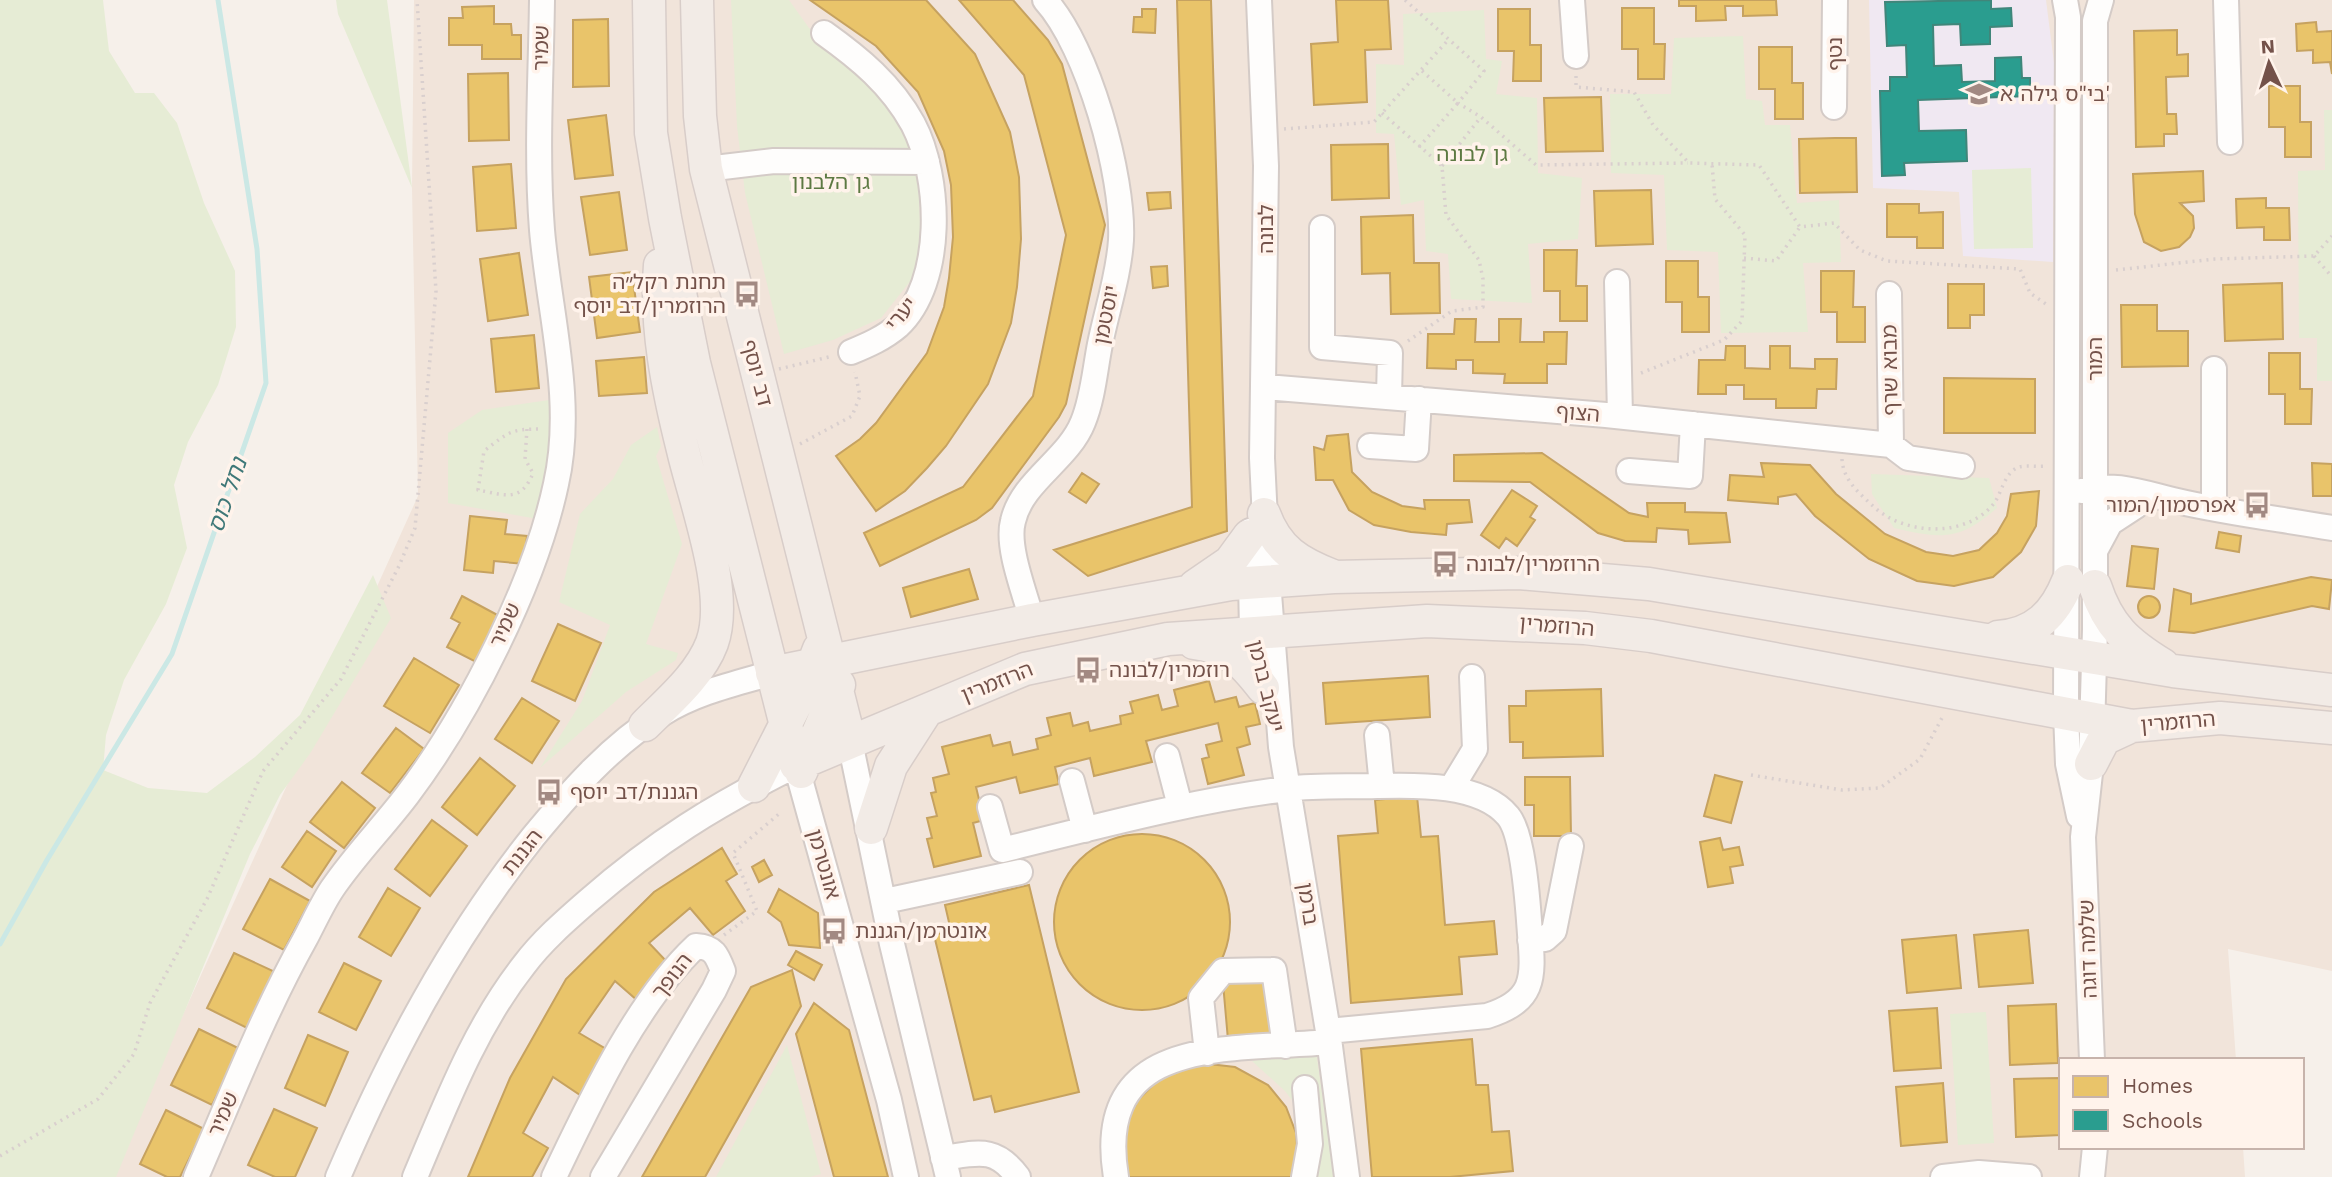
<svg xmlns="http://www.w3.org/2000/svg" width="2332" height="1177" font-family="'Work Sans','Noto Sans Hebrew',sans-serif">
	<rect width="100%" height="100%" fill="#f6f0ea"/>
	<path fill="#f1e4da" d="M414 0H2332V971L2228 949 2236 1060H2061V1147H2243L2245 1177H107L114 1167 418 496 412 188Z"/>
	<path fill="#f0e8f2" d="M1869 0H2046L2054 63 2053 262 1963 256 1959 192 1873 188Z"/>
	<path fill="#e6ecd5" d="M0 0H103L109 51 135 93H154L177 123 204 203 235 271 236 327 218 385 188 442 174 485 187 548 166 604 124 680 106 735 103 770 148 788 207 793 255 757 300 715 373 575 391 618 311 752 280 795 250 854 116 1177H0Z
		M336 0H387L412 188 338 14Z
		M731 0H789L809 28 870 74 905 124 918 171 921 247 912 279 881 318 833 340 784 354 745 193 737 126Z
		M1484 10 1486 59 1502 61 1496 94 1537 98 1538 173 1582 178 1578 239 1528 244 1532 303 1451 299 1448 254 1426 251 1424 200 1401 205 1394 134 1376 133V64L1404 65 1403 14Z
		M1743 36 1746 99 1762 101 1765 125H1790L1797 203 1839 200 1841 262 1803 263 1808 332 1721 333 1718 252 1667 250 1664 175 1611 173 1610 94H1671L1674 38Z
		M2324 110H2332V381H2317V338H2299L2298 171 2325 170Z
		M2031 168 2033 248 1974 249 1972 170Z
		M549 400V463L538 519 448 503V433L482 410Z
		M657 427 661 446 656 456 682 544 646 644 678 653 676 660 626 692 540 768 582 701 610 625 559 602 580 514 613 479 631 445Z
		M1871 474 1989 478 1997 508C1959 541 1942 539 1894 528L1872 494Z
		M1986 1012 1994 1143 1958 1145 1950 1014Z
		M787 1045 821 1174 810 1177H716Z
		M1316 1051 1334 1177H1311L1315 1131 1285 1091 1252 1061Z"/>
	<path fill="#e9c46a" stroke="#c6a260" stroke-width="2" d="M810 0H926L975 54 1010 132 1019 177 1021 239 1017 287 1011 323 988 384 946 446 927 468 905 491 876 511 836 456 860 439 876 423 927 353 944 307 949 278 953 237 951 185 944 151 918 92 876 46Z
		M959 0H1013L1048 40 1062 64 1105 225 1066 404 1059 417 992 508 976 520 880 566 864 533 963 487 1033 396 1066 235 1024 75Z
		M1177 0H1211L1227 531 1088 576 1054 550 1192 507Z
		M1336 0H1388L1391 49 1365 50 1367 102 1314 105 1311 44 1338 42Z
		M1679 0H1776L1777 15 1743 16V6H1725L1726 20 1696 21V6H1679Z
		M494 6V24H511L512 35H521V59H482V45H449V18H463L462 7Z
		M1622 8H1654V44H1665L1664 79H1638V49H1622Z
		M1142 9H1156L1155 33 1133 32 1134 17H1142Z
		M1498 9H1530V45H1541V81H1513L1514 51H1498Z
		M608 19 609 86 573 87V20Z
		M2316 22 2317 32 2332 31V74L2330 62 2313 63V50L2297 51 2296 24Z
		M2177 30V55L2188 54V76L2166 77 2167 114H2176L2177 134H2164V146L2136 147 2134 31Z
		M1759 47H1792V83H1803V119H1775V89H1759Z
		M508 73 509 140 469 141 468 74Z
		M2269 86H2300V122H2311V157H2285V127H2269Z
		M1601 97 1603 151 1546 152 1544 98Z
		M606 115 613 175 575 179 568 120Z
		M1835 138H1856L1857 192 1800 193 1799 139Z
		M1388 144 1389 198 1332 200 1331 145Z
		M511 164 516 228 477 231 473 167Z
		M2203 171 2204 201 2180 203 2193 216 2194 228 2190 237 2179 247 2161 251 2144 242 2135 214 2133 174Z
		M1651 190 1653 244 1596 246 1594 191Z
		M619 192 627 250 590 255 581 197Z
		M1170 192 1171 208 1149 210 1147 193Z
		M2266 198V208H2289L2290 240H2264V227L2237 228 2236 199Z
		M1887 204H1919V213L1943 212V248H1917V237H1887Z
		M1413 215 1414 263H1439L1440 313 1391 314 1390 273 1362 274 1361 217Z
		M1544 250H1577L1576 286H1587V321H1560V291H1544Z
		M519 253 528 315 488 321 480 259Z
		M1666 261H1698V297H1709V332H1682V302H1666Z
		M1167 266 1168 286 1153 288 1151 267Z
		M1821 271H1854L1853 307H1865V342H1837V312H1821Z
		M632 272 640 332 597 338 589 277Z
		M2282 283 2283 339 2225 341 2223 285Z
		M1948 284H1984V315H1970V328H1948Z
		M2121 305H2157V331H2188V366L2122 367Z
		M1455 319H1476L1475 342H1499V319H1521L1520 342H1544V332H1567L1566 364H1547V383H1504L1505 374 1473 373V360H1456V369L1427 368 1428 334H1454Z
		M534 335 539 388 496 392 491 339Z
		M1726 346H1745V368L1770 369V346H1790V368L1815 369V359H1837L1836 389H1817L1816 408H1776V399H1744V385H1726V394H1698L1699 360H1725Z
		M2269 353H2300V389H2312L2311 424H2285V394H2269Z
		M644 357 647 393 599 396 596 361Z
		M1944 378 2035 379V433H1944Z
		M1348 434 1352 472 1372 492 1402 506 1425 509 1424 500H1469L1472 522 1447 524 1446 535 1411 532 1374 525 1349 510 1333 480H1316L1314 447 1324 450 1327 436Z
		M1542 453 1629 513 1648 517 1647 503H1685V512L1726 513 1730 542 1689 544 1688 530 1657 528 1656 542 1625 541 1598 533 1530 482 1454 481V455Z
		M1761 463 1810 465 1836 494 1885 534 1926 552 1953 556 1979 550 1997 533 2007 516 2011 494 2039 491 2036 526 2021 552 1993 577 1954 586 1917 581 1869 559 1815 516 1796 494 1778 497V504L1728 500 1730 475 1764 477Z
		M2312 463 2332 464V496H2313Z
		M1082 473 1099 484 1086 503 1069 492Z
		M1512 490 1537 506 1530 517 1535 520 1517 546 1506 538 1499 548 1481 535Z
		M470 516 507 520 505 534 527 536 524 564 494 561 493 573 464 570Z
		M2219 532 2241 536 2239 552 2216 548Z
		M2132 546 2158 549 2154 589 2127 586Z
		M969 569 978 599 911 617 903 588Z
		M2311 577 2332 580 2329 609 2312 606 2194 633 2169 631 2174 589 2191 594V604Z
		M2138 607a11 11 0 1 1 22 0a11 11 0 1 1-22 0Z
		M462 596 503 618 478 663 447 647 460 623 451 618Z
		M558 624 601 643 575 701 532 681Z
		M414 658 459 685 430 733 384 706Z
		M1428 676 1430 717 1326 724 1323 683Z
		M1209 681 1215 702 1236 697 1239 707 1255 703 1260 724 1246 727 1250 744 1237 748 1244 775 1208 784 1202 759 1209 757 1206 745 1222 741 1218 723 1146 741 1152 762 1094 776 1090 758 1055 767 1059 784 1020 793 1016 777 976 787 984 820 973 823 981 856 934 867 927 839 932 838 927 818 937 816 931 793 936 792 933 778 949 774 942 747 990 735 993 746 1010 742 1013 755 1038 749 1036 739 1051 735 1047 718 1070 713 1073 726 1088 722 1090 731 1121 724 1120 716 1133 713 1130 702 1158 695 1162 710 1178 706 1174 690Z
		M1601 689 1603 756 1523 758V742H1510L1509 706H1526V691Z
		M522 698 559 721 532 763 495 739Z
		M396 728 424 749 390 793 362 773Z
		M480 758 515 786 477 835 442 807Z
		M1715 775 1742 782 1731 823 1704 816Z
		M1525 777H1570L1571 836H1534V805H1525Z
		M342 782 375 808 344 848 310 822Z
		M1417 796 1421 837 1438 836 1445 925 1494 921 1497 954 1459 957 1462 994 1351 1003 1338 836 1378 833 1375 800Z
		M432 820 467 846 430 896 395 869Z
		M307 831 336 851 312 887 282 867Z
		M1054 922a88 88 0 1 1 176 0a88 88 0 1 1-176 0Z
		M1720 838 1723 850 1739 847 1743 865 1730 867 1733 883 1708 887 1700 842Z
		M722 848 737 874 726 881 745 911 713 935 690 908 649 943 669 964 638 1001 615 981 579 1033 606 1049 583 1097 553 1077 523 1133 548 1148 532 1177H468L510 1078 566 979 654 892Z
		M764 860 772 875 759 882 752 867Z
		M270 879 310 901 284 950 243 929Z
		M1029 885 1079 1092 995 1112 991 1096 974 1100 934 935 951 931 945 905Z
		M388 888 420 908 391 956 359 937Z
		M779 889 818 913 820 948 789 945 781 922 768 912Z
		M2028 930 2033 983 1979 987 1974 935Z
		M1956 935 1961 988 1907 993 1902 940Z
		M796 951 822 965 814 980 788 965Z
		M234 953 275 972 247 1028 207 1008Z
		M344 963 381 981 356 1030 319 1012Z
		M792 970 801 1006 705 1177H642L751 987Z
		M1268 979 1273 1036 1228 1040 1223 983Z
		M814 1003 849 1030 888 1177H834L796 1034Z
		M2056 1004 2058 1063 2010 1065 2008 1006Z
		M1937 1008 1941 1068 1894 1071 1889 1011Z
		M199 1029 240 1049 212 1105 171 1085Z
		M308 1035 348 1052 325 1106 285 1088Z
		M1472 1039 1476 1085H1488L1492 1132 1509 1131 1513 1171 1450 1177H1372L1361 1049Z
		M1209 1064 1235 1067 1268 1085 1286 1107 1296 1133 1298 1160 1294 1177H1126L1121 1162 1129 1116 1139 1099 1157 1081 1185 1067Z
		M2060 1078 2061 1135 2016 1137 2014 1079Z
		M1943 1083 1947 1142 1901 1146 1896 1087Z
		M274 1109 317 1128 295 1177H275L248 1165Z
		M166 1110 204 1129 180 1177H167L140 1164Z"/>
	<path fill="#2a9d8f" stroke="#40867a" stroke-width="2" d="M1991 0V9L2011 8 2012 26 1990 27V44L1961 45 1960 24 1933 25 1934 66 1961 65 1962 82 1995 81V58L2021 57 2022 78H2030V96L1918 100 1919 131 1966 130 1967 161 1904 163 1905 175 1882 176 1880 91H1890V77H1907L1906 45 1887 46 1885 2Z"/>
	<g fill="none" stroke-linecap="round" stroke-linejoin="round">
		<path stroke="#cbe8e5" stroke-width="5" d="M0 944 47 860 172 654 266 383 257 249 218 0"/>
		<g stroke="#d4cbc7" stroke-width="28">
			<path id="minor" d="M1259 0 1266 166 1262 458 1268 581 1281 747 1328 1031 1347 1177
				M1572 0 1576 56
				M2065 0 2068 17 2066 713 2068 764 2079 816
				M2226 0 2230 142
				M824 33C859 58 891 84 913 124 941 177 945 282 898 326 884 338 868 345 851 352
				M1834 107 1835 0
				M706 169 774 161 927 162
				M1322 228V347L1390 353 1389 397
				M1617 282 1620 416
				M1889 294 1891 445
				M1265 387 1606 415 1891 445
				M1891 445 1908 458 1962 466
				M1370 446 1416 449 1419 399
				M1629 471 1690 476 1693 424
				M2082 491C2113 481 2146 494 2177 501 2228 513 2281 519 2332 528
				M2214 507V369
				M1250 531 1252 631 1263 686
				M2096 549 2110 523 2136 506
				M1032 620C1025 593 1006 547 1013 521 1022 481 1068 460 1083 422 1093 398 1095 369 1100 344 1107 310 1119 274 1121 240 1124 176 1088 47 1045 0
				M1377 735 1382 786
				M850 742 892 944 948 1177
				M1167 756 1180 806
				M1072 781 1085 830
				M1452 787 1475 749 1472 677
				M990 807 1002 850C1096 827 1190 801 1287 789 1316 785 1347 787 1377 786 1415 785 1481 783 1508 816 1524 835 1528 907 1530 934 1534 980 1534 1001 1487 1016L1328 1031
				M885 901 1020 872
				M1530 940 1545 939 1554 931 1571 846
				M1207 1053 1201 998 1223 971 1274 970 1285 1046
				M2092 1060 2083 837 2091 764 2095 629V21L2101 0
				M943 1158C978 1153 995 1146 1018 1177
				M196 1177C231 1097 262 1016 305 939 314 922 322 904 332 889 355 855 384 826 408 794 469 713 535 583 556 484 575 401 549 313 542 230 536 154 541 76 542 0
				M338 1177C390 1056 451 940 533 837 571 791 611 745 663 713 697 692 734 684 772 673
				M415 1177C446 1104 475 1027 524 965 542 941 565 921 588 901 657 841 714 806 796 765L889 1100 906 1177
				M554 1177C589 1104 636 1002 696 946 714 947 717 955 723 971L714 990 603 1177
				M1116 1177C1092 1033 1232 1051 1329 1042
				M1304 1177 1310 1144 1305 1088
				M1943 1177 1979 1173 2029 1177
				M2092 1177 2095 1147"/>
		</g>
		<g stroke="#d8cdc9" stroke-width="35">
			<path id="major" d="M649 0 651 133 665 218 694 363 796 765 1025 669 1168 639 1427 621 1585 628 1651 636 2132 726 2220 718 2332 728
				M697 0 700 116 706 169 850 742
				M1264 514C1277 550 1299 563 1333 576
				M1195 586 1230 562 1249 536
				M2095 586C2108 626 2127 643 2163 665
				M1998 637C2035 634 2055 614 2068 581
				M1194 643C1230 648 1242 661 1263 688
				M772 673 1032 620 1231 584 1334 577 1519 573 1649 584 2173 671 2332 690
				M645 725C669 701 700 675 712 643 730 593 695 502 683 450 668 390 655 327 660 265
				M2091 764 2104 739 2132 726
				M801 772 839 685
				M754 786 803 690 819 649
				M871 828 891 766 925 713"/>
		</g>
		<path stroke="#d9cfce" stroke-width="3.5" stroke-dasharray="2 5" stroke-linecap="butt" d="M1405 0 1484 71 1458 103 1481 117 1536 165 1688 163
			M1576 76V87L1634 92 1653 125 1689 163 1759 165 1800 227 1834 223 1860 250 1887 261 2020 269 2030 293 2046 304
			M1382 113 1442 166 1446 215 1479 260 1483 279V307L1452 311 1405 343
			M1284 129 1374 122 1449 39
			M1419 147 1458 103 1421 70
			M1442 166 1481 117
			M2314 256 2332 277
			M1744 258 1776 261 1800 227
			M2116 270 2215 259 2314 256 2332 236
			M779 369 833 356
			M1641 373 1724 340 1742 321 1745 235 1715 199 1712 164
			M527 429 525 459 533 473C521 503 505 495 478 490L484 451C509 432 510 429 541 429
			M800 444 852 416 860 396 855 372
			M1842 459C1843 480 1859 493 1874 507 1906 536 1968 538 1995 502 2002 491 2005 472 2019 467 2026 465 2038 467 2046 466
			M1751 775 1842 790 1880 788 1920 759 1943 716
			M724 935 757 911 733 853 780 813
			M0 1156 98 1099 134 1054 150 1003 207 899 263 771 341 679 399 566 415 528 436 291 417 0"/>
		<use href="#minor" stroke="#fefdfc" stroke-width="24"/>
		<use href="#major" stroke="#f2ebe6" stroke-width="32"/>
	</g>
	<defs>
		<g id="school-bare" transform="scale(2.1)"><path d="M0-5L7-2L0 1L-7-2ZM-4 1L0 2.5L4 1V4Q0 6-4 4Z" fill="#a28982" stroke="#fff3eb" stroke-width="2.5" paint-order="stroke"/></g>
		<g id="bus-bare" transform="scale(2.1)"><path d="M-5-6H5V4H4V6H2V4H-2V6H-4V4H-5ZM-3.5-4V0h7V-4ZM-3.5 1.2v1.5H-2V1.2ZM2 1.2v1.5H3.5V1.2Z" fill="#a28982" stroke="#fff3eb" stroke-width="2.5" paint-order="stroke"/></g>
	</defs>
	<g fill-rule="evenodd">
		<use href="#school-bare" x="1979" y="94"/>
		<use href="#bus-bare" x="747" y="294"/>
		<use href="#bus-bare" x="2257" y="505"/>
		<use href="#bus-bare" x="1445" y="564"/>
		<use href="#bus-bare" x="1088" y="670"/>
		<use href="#bus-bare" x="549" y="792"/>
		<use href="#bus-bare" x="834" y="931"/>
	</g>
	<g text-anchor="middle" stroke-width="7" stroke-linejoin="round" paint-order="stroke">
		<g font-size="21" fill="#74524a" stroke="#fff3eb">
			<text transform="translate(541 48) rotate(-89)" y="7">שמיר</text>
			<text transform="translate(1835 54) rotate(-90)" y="7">נטף</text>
			<text transform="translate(1266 229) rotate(-90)" y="7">לבונה</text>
			<text transform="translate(901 314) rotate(-51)" y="7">יערי</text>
			<text transform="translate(1106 315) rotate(-79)" y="7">יוסטמן</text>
			<text transform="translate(2095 359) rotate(-90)" y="7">המור</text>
			<text transform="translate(1890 370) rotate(-91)" y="7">מבוא שרף</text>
			<text transform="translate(757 373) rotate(75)" y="7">דב יוסף</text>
			<text transform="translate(1578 413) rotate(5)" y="7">הצוף</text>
			<text transform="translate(505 625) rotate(-66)" y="7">שמיר</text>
			<text transform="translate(1557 626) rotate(5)" y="7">הרוזמרין</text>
			<text transform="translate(997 682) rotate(-22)" y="7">הרוזמרין</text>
			<text transform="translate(1266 686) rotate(76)" y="7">יעקב ברמן</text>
			<text transform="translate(2178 722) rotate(-5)" y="7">הרוזמרין</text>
			<text transform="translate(522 852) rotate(-52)" y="7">הגננת</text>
			<text transform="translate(824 864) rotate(74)" y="7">אונטרמן</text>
			<text transform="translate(1308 904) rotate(81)" y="7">ברמן</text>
			<text transform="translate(2088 949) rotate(-92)" y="7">שלמה דוגה</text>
			<text transform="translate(672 976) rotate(-52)" y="7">הנופך</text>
			<text transform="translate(223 1114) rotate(-67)" y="7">שמיר</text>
		</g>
		<g font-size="21" fill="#74524a" stroke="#fff3eb" text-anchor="start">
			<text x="2000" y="101">בי"ס גילה א'</text>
			<text x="726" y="289" text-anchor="end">תחנת רקל״ה<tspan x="726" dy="24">הרוזמרין/דב יוסף</tspan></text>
			<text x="2236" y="512" text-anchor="end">אפרסמון/המור</text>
			<text x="1466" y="571">הרוזמרין/לבונה</text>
			<text x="1109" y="677">רוזמרין/לבונה</text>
			<text x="570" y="799">הגננת/דב יוסף</text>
			<text x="855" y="938">אונטרמן/הגננת</text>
		</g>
		<g font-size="21" fill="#5d7942" stroke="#fff3eb">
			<text x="1472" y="161">גן לבונה</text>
			<text x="831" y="189">גן הלבנון</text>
		</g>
		<g font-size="23" font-style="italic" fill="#3f7878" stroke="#fff3eb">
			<text transform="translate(227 495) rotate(-71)" y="8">נחל כוס</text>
		</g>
	</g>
	<rect x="2059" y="1058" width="245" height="91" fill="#fff3eb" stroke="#c7b3ab" stroke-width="2"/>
	<rect x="2073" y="1076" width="35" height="21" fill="#e9c46a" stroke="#c7b3ab" stroke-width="2"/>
	<text x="2122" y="1093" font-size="21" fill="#74524a">Homes</text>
	<rect x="2073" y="1110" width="35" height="21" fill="#2a9d8f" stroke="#c7b3ab" stroke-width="2"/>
	<text x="2122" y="1128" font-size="21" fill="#74524a">Schools</text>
	<g transform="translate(2269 63) rotate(356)" stroke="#fff3eb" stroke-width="5" paint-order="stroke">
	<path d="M0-5L12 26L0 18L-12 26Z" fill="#74524a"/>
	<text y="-10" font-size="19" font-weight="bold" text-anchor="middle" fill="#74524a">N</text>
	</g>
</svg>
